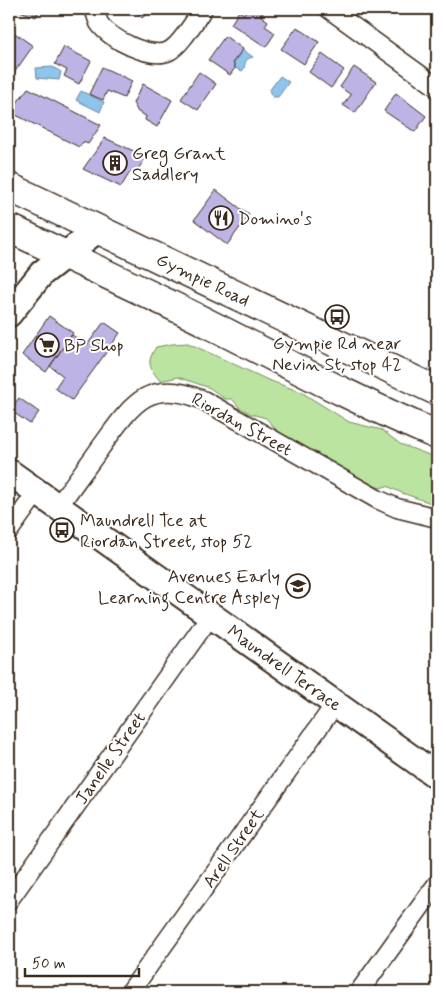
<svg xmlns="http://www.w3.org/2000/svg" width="446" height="1001" font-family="Mynerve,sans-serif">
	<rect width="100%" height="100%" fill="#fff"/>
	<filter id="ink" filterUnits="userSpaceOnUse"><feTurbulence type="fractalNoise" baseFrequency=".02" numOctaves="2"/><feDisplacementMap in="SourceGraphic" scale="10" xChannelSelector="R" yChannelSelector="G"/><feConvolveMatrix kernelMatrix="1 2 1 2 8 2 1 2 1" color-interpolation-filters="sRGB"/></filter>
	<g filter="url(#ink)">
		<path fill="#bae4a0" stroke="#7a875f" d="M188 343 268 380 301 392 349 422 382 430 400 444 437 458V505L402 493 387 486 380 488 362 480 279 433 266 418 251 414 240 408 232 399H225L210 388 178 377 160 381C149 367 146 363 156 347L172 344Z"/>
		<path fill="#8fc4ec" stroke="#6d869a" d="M243 50 253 57C246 59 245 61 244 69L242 71 235 68 234 62Z
			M53 67 61 72 59 80 37 78 36 68Z
			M280 76 289 82 278 97H273L269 91Z
			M81 91 104 102 100 112 76 100Z"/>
		<path fill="#bdb3e4" stroke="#3b2a1e" d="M14 9H40L36 17Z
			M129 9H153L142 18 137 11 133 13Z
			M247 9H265L261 16 268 21 265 26 275 33 266 47 231 24 239 11 244 14Z
			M297 27 319 42 304 64 281 49Z
			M9 29 33 46 9 80Z
			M225 36 243 49 233 62 235 68 230 75 208 60Z
			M64 47 91 61 79 84 64 76 67 70 55 64Z
			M322 54 344 70 331 88 309 72Z
			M102 67 132 81 124 98 107 91 103 100 89 94Z
			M354 67 376 82 355 113 343 105 351 95 340 87Z
			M199 72 216 84 198 110 181 99Z
			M143 84 172 100 157 127 145 120 146 116 138 112 133 103Z
			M28 88 101 125 88 144 83 142 79 147 10 112Z
			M396 93 426 116 415 132 384 111Z
			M105 138 147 157 134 174 130 172 121 187 83 169Z
			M216 190 249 215 227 245 194 220Z
			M49 316 73 333 46 372 22 355Z
			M104 322 120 333 72 400 55 388 63 376 50 366 72 335 87 345Z
			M19 398 39 412 30 424 10 410Z"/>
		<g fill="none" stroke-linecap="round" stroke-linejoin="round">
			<g stroke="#3b2a1e" stroke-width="21">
				<path id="street" d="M94 9C96 13 97 19 99 23 109 39 151 60 169 51 181 45 195 20 203 9
					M329 9 437 87
					M58 507C72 486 87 467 101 447 131 406 148 376 203 400L377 499 397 508 437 518
					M9 531 37 492
					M9 900 211 615
					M130 992 336 703
					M359 992 437 884"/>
			</g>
			<g stroke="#3b2a1e" stroke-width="29">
				<g id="secondary">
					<path d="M9 314 42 273 97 230"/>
					<path id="s1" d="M9 472 437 776"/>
				</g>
			</g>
			<g stroke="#3b2a1e" stroke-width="31">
				<g id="highway">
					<path id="s2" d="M9 187 437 391"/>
					<path d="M9 228C77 261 147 292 215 327 288 364 361 403 437 435"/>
				</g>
			</g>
			<use href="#street" stroke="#fff" stroke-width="18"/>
			<use href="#secondary" stroke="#fff" stroke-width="25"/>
			<use href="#highway" stroke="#fff" stroke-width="28"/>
		</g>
	</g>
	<defs>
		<g id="building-ring" transform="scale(1.25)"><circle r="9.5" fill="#fff" stroke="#3b2a1e" stroke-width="1.5"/><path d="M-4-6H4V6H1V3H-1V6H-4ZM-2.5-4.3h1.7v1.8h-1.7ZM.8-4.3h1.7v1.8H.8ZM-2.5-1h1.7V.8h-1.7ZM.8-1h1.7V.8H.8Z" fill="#3b2a1e"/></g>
		<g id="restaurant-ring" transform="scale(1.25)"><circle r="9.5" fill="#fff" stroke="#3b2a1e" stroke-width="1.5"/><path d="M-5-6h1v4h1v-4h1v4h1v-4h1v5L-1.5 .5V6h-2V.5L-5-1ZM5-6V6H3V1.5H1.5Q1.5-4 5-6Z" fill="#3b2a1e"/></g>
		<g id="bus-ring" transform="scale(1.25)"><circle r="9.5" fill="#fff" stroke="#3b2a1e" stroke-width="1.5"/><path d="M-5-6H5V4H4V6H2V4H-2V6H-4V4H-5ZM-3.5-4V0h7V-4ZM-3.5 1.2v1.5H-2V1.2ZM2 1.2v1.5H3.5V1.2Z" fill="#3b2a1e"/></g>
		<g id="supermarket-ring" transform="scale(1.25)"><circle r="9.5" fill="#fff" stroke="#3b2a1e" stroke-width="1.5"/><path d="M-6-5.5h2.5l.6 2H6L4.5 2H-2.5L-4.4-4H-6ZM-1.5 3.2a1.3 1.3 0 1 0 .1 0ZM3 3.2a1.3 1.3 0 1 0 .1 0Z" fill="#3b2a1e"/></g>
		<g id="school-ring" transform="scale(1.25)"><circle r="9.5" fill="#fff" stroke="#3b2a1e" stroke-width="1.5"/><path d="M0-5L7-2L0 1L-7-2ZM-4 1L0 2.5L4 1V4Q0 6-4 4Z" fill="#3b2a1e"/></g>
	</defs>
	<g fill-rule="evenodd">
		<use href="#building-ring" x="115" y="163"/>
		<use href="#restaurant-ring" x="221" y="218"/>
		<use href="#bus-ring" x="337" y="317"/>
		<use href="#supermarket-ring" x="47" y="345"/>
		<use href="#bus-ring" x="62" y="530"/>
		<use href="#school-ring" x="298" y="586"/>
	</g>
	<g text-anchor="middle" stroke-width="4" stroke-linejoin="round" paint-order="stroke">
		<g font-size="18" fill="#3b2a1e" stroke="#fff" text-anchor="start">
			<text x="132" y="159">Greg Grant<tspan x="132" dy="21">Saddlery</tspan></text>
			<text x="238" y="224">Domino's</text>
			<text x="337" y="349" text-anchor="middle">Gympie Rd near<tspan x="337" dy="21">Nevin St, stop 42</tspan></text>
			<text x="64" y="351">BP Shop</text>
			<text x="80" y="526">Maundrell Tce at<tspan x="80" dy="21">Riordan Street, stop 52</tspan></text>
			<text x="280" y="582" text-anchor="end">Avenues Early<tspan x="280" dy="21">Learning Centre Aspley</tspan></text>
		</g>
		<g font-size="18" fill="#3b2a1e" stroke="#fff">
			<text dy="6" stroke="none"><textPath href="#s2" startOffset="215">Gympie Road</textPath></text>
			<text transform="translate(242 424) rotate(29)" y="6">Riordan Street</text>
			<text dy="6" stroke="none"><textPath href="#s1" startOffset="338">Maundrell Terrace</textPath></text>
			<text transform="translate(110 758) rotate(-55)" y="6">Janelle Street</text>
			<text transform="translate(233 848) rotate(-55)" y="6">Arell Street</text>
		</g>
	</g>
	<rect width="446" height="1001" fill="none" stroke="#fff" stroke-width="30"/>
	<rect x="15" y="15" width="416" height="971" fill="none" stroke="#3b2a1e" stroke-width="2" filter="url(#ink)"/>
	<path d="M25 968v8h114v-8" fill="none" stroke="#3b2a1e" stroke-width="2.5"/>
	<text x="32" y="968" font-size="15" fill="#3b2a1e" stroke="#ffffff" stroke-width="4" paint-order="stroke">50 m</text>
</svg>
